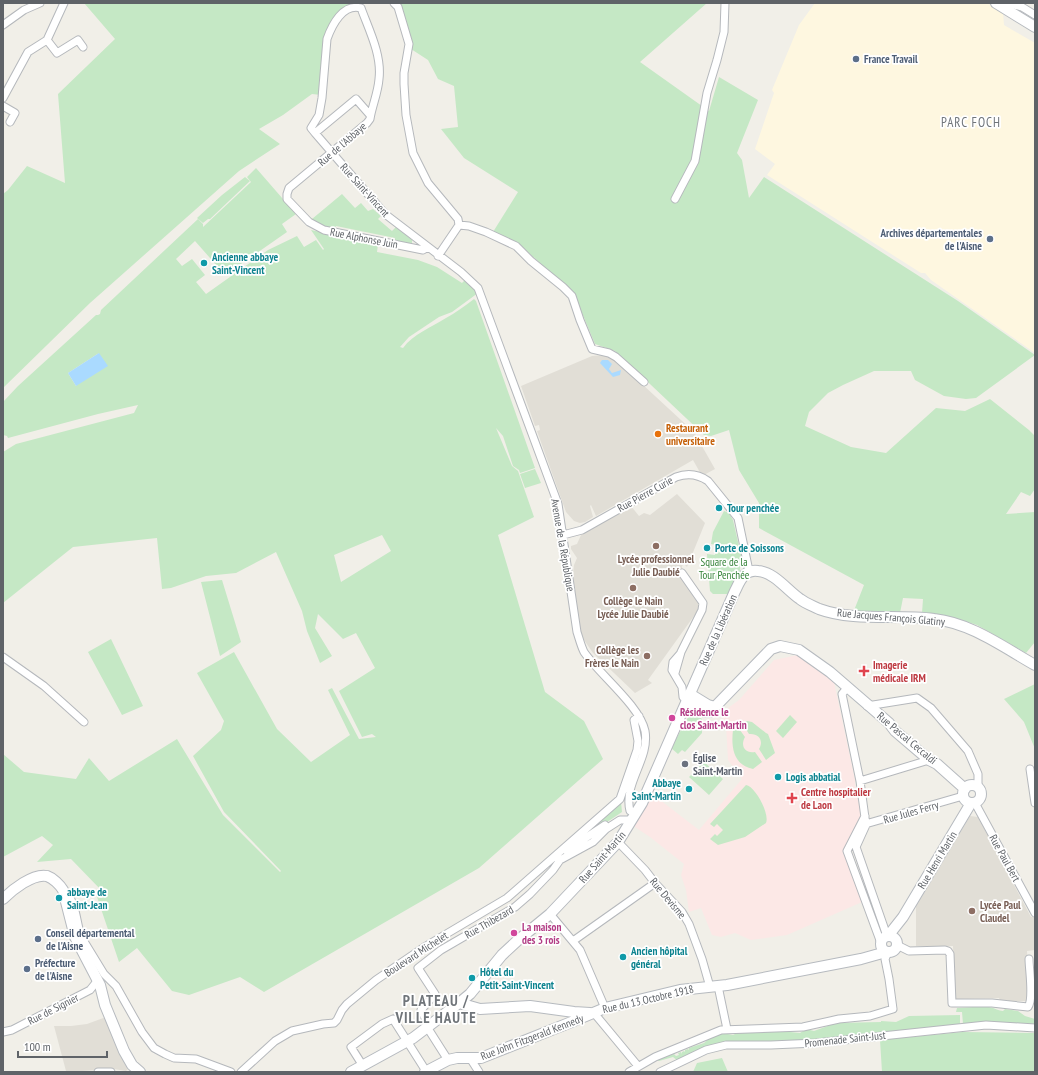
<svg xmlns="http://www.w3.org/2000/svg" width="1038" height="1075" font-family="'PT Sans Narrow',sans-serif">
	<rect width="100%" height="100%" fill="#f1efe8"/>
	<path fill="#fef7e0" d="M815 3H987L1003 13 1004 25 1035 43V353L931 280 925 273H921L767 175 775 164 755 149 774 93 772 90 799 25Z"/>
	<path fill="#e1ded6" d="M604 355 616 360 694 432 715 469 702 476 693 460 596 516 591 505 590 506 593 517 585 522 580 523 574 521 566 512 537 431 540 430 539 425 535 426 521 386 592 356Z
		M677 494 705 523 687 567 684 564 682 566V569L679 572 700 602 699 609 648 680 652 683 635 693 593 653 582 637 579 625 573 574 574 565 577 558 571 549V546L577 544 581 535 631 506 639 516 644 513 650 515Z
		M970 816 978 817 1031 917 1035 916V950L1027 951 1029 1001H1008V1000H1000L999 998 955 999 953 946H916V906Z
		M106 1017 128 1069 126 1071 114 1069 67 1072 66 1071 54 1026H71L87 1024Z"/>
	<path fill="#fce8e6" d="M798 655 834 682 855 780V784L861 816 844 851 862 902 787 935 751 940 735 933 721 937 712 935 701 908 689 912 686 890 681 875 684 864 650 837 632 825 651 793 699 830 742 779 728 760 726 724 720 714 739 700 774 660Z"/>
	<path fill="#c5e8c5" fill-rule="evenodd" d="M84 3H357L348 7 329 26 321 95 312 94 283 115 259 129 280 144 239 171 90 303 3 388V194L8 190 27 166 65 183 58 94 115 39Z
		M400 3H707L640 62 709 111 719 77 758 100 737 153 742 160 749 198 764 177 958 301 1035 355 976 398 966 399 944 396 915 380 911 371H874L843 385 828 393 809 412 805 426 851 447 886 453 936 408 965 411 990 399 1029 430 1035 436V489L1030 496 1021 492 1006 514 1035 512V642L1026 653 977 625 952 617 922 613 923 599 903 598 900 613H853L864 585 759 528V503L739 470 729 430 711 436 704 435 615 351 595 344 574 294 518 243 493 232 518 192 464 158 441 129 458 127 454 86 438 79 428 60 411 49 410 35Z
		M256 168 296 214 282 224 287 232 225 275 195 241 176 259 182 266 192 259 205 275 196 282 206 294 268 250 297 236 304 247 316 240 323 250 324 249 311 230 378 244 377 252 418 260 437 267 462 283 466 279 478 293 452 312 439 317 409 337 400 347 403 348C413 334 432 327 446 318 455 313 465 306 474 299L476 301 535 468 520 473 519 470 513 466 503 436 496 428 512 466 518 471 534 517 498 535 545 692 584 721 603 759 479 868 264 992 240 977 189 995 172 991 137 948 119 962 96 894 102 891 71 859 37 862 53 845 42 836 3 857V754L24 772 76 779 89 758 109 781 177 739 223 815 280 872 281 871 224 812 193 756 221 730 224 721 197 673 234 652 277 729 311 762 350 735 328 690 332 688 359 739 376 737 372 734 362 737 339 691 375 668 356 633 343 639 318 614 315 628 332 656 320 663 307 631 302 611 276 552 236 573 206 576 171 588 162 589 157 538 73 547 3 603V452L16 444 134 413 138 405 98 414 8 438 7 436 3 435V402L18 386 96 315H98L100 314 101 310 198 219 203 224V227L251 182 247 177ZM99 353 76 386 68 373ZM382 535 391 551 341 582 334 555Z
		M245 177 250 181 210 219H208L203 223 197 218 222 195Z
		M342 194 355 208 361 203 368 211 373 209 381 216 378 219 392 231 396 227 412 240V244L395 242V238L336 226 334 230 318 223 312 219Z
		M535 469 541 483 525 488 520 474Z
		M724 511 729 513 733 520 741 555 740 570 730 594H713L710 591 707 555V554L715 555 716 545 711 544 713 532Z
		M222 580 241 642 220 656 201 582Z
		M111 639 143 706 122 715 88 652Z
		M1035 684V749L1024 722 1004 699Z
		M691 712 702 719V733L685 752 682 750 678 754 671 748Z
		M790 715 797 722 783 738 776 731Z
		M747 721 752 722 766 733 768 734 775 753 766 760 759 749C764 741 759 733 749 734L742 723Z
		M737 726 745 737C740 746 745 754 755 752L762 762 753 769C733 765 731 747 733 730Z
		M703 761 723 779 709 795 689 777 692 774H694L693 773 695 770 697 771 696 769 699 766 701 767 699 765Z
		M746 785C755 786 770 814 766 823L745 837 718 845 710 839 715 834 717 836 723 830 717 824 714 827 710 824Z
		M621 802 622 812 573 845Z
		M989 1006V1007C995 1008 999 1011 1003 1011L1005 1009 1018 1011 1025 1016 1035 1019V1027L963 1024 962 1012H956L957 1008Z
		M960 1015V1025L784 1042 735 1041 720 1043 678 1061 673 1057 659 1061 657 1060 674 1054 676 1056 679 1055 678 1053 681 1052 682 1054V1052L684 1051 685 1052V1050L688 1049 689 1050V1048L704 1043 711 1037 723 1033 733 1035 739 1032 780 1031 800 1033 806 1029 814 1031 836 1023 881 1022V1021L896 1022 909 1016Z
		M962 1032 1035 1033V1072H882L880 1040Z
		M722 1058 728 1072H693L697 1063Z"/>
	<path fill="#aadaff" d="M99 353 108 366 76 386 68 373Z
		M602 360H608L612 364 609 369 612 373 621 370 620 375 613 377 600 363Z"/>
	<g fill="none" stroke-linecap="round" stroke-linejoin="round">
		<g stroke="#b5b8bc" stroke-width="9">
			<path id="street" d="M394 3 398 7 409 44 404 73V84L406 115 413 153 428 183 458 219 459 225 438 256
				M361 8C369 30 382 55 379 79 378 93 372 106 370 119L367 123 289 188 287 194V199L309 222 324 230 423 250 428 247
				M361 8C343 3 332 25 327 39L322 98 319 115 311 128 315 133 356 99 370 115
				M1003 8 1006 5H1014L1022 7 1035 15
				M3 25 24 10 40 3
				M47 40 57 53 78 40 83 47
				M3 98 28 52 47 40 64 3
				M3 106 15 113 10 122
				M315 133 385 214 461 272 478 288 558 504 577 632C579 638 581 646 584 652 599 674 640 706 645 731 650 759 623 783 630 811L636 813
				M675 199 695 161 707 93 717 60 724 32 725 3
				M459 225 469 226 486 232 516 246 531 261 563 287 572 296 580 320 592 349 609 353 616 357 644 382
				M563 535 582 530 676 477C687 473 698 474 708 481L738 518 749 571
				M680 654 673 662 672 670 682 687 683 697 687 701
				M3 657 44 686 84 722
				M675 673 681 652 702 610 703 603 682 573
				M847 688 842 694 860 781 866 825 856 847 887 936
				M867 706 917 698 931 708 968 751 978 774V788
				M1030 769 1035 803
				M860 781 929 760
				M975 803 1035 913
				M865 816 847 851 881 943
				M862 825 963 796
				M618 842 645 870 655 883 682 912 689 924 702 959 710 987
				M565 850 575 845 605 825
				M63 890C78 902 75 922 82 938L104 974 116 986 142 1032 154 1048 165 1054 174 1058 196 1059 231 1072
				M550 914 580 950 605 1008
				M573 941 655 883
				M897 945 909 951 945 950 948 951 950 954 952 1003H992L1028 1007C1034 999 1029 969 1029 959
				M718 986 727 1029
				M594 1013 638 1066
				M429 1026 421 1010 435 994 418 968 441 950 515 907 530 894 553 870 560 860 593 842 606 829 620 820H632
				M427 1027 448 1060
				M3 1032 12 1030 90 990 98 980
				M470 1058 479 1072
				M363 1066 351 1047 382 1024 393 1019 426 1071
				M98 1072H111
				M241 1072 275 1041 292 1031 323 1024 334 1023 337 1020 342 1010 347 1004 376 980 426 946 507 898 620 799 637 750 638 741 634 720 639 716
				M629 1072 655 1057 721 1030 803 1027 839 1019 870 1016 893 1009 889 979 885 959 888 952
				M660 1072 706 1050 726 1045H771L816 1043 986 1025 1035 1028"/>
		</g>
		<g stroke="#b6babf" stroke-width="12">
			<path id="secondary" d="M996 3 1035 27
				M690 694 708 705 715 707
				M686 703 705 712H710L771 649 780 646 799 650 830 672 889 723 895 731 929 760 937 764 965 789
				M963 794a9 9 0 1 1 18 0a9 9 0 1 1-18 0Z
				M3 899C12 890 33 873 47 876 53 878 60 885 63 890L75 937 100 985 105 1005 124 1051 132 1065 140 1072
				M881 944a8 8 0 1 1 16 0a8 8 0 1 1-16 0Z
				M888 936 903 917 971 803
				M459 1003 480 1009 530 1006 574 1012 590 1013
				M351 1072 413 1038 459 1003 470 994 502 955 517 941 550 914 618 842 642 803 735 591C740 581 744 569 758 571 774 572 787 590 800 599 805 603 813 606 819 609 855 622 896 614 934 619 971 623 1003 647 1035 665
				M425 1072 448 1060 457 1058H481L569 1023 605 1008 680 990 727 985 861 959 886 952"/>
		</g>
		<use href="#street" stroke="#fff" stroke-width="7"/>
		<use href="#secondary" stroke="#fff" stroke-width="10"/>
	</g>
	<g fill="#5c6f8a" stroke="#fff" stroke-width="1.5">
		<circle cx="856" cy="59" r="4"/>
		<circle cx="990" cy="239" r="4"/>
		<circle cx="38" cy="939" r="4"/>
		<circle cx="27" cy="969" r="4"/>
	</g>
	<g fill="#0f9aa8" stroke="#fff" stroke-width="1.5">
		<circle cx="204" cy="263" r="4"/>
		<circle cx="719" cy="508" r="4"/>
		<circle cx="707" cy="548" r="4"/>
		<circle cx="778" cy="777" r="4"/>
		<circle cx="689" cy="789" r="4"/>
		<circle cx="59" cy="898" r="4"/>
		<circle cx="623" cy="957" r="4"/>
		<circle cx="472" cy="978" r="4"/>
	</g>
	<circle fill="#e8710a" stroke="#fff" stroke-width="1.5" cx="658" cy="434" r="4"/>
	<g fill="#8d6e63" stroke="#fff" stroke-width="1.5">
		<circle cx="656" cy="546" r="4"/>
		<circle cx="633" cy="588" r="4"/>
		<circle cx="647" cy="656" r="4"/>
		<circle cx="972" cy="911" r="4"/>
	</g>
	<g fill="#e0444e" stroke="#fff" stroke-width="1.5">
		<path d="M862 665h4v4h4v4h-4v4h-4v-4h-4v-4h4z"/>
		<path d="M790 792h4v4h4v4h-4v4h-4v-4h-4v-4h4z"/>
	</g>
	<g fill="#d1479c" stroke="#fff" stroke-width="1.5">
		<circle cx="672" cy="718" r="4"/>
		<circle cx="514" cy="933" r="4"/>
	</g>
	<circle fill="#6b7280" stroke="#fff" stroke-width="1.5" cx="685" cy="764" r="4"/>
	<g text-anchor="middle" stroke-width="3.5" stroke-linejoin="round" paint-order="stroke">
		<g font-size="11" font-weight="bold" fill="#4e5e75" stroke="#fff" text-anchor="start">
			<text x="864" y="63">France Travail</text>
			<text x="982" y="237" text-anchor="end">Archives départementales<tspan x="982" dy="13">de l'Aisne</tspan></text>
			<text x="46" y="937">Conseil départemental<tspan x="46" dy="13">de l'Aisne</tspan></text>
			<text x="35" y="967">Préfecture<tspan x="35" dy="13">de l'Aisne</tspan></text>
		</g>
		<g font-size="11" fill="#5f6368" stroke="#fff">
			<text transform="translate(342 144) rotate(-41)" y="4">Rue de l'Abbaye</text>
			<text transform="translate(365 190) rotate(48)" y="4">Rue Saint-Vincent</text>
			<text transform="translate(364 238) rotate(11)" y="4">Rue Alphonse Juin</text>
			<text transform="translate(645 494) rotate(-29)" y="4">Rue Pierre Curie</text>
			<text transform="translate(563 545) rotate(80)" y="4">Avenue de la République</text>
			<text transform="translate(891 617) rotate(5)" y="4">Rue Jacques François Glatiny</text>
			<text transform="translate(718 630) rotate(-66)" y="4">Rue de la Libération</text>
			<text transform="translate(907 738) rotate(40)" y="4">Rue Pascal Ceccaldi</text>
			<text transform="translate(911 812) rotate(-16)" y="4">Rue Jules Ferry</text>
			<text transform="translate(602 857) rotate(-49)" y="4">Rue Saint-Martin</text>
			<text transform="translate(1005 858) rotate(61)" y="4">Rue Paul Bert</text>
			<text transform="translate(937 860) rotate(-59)" y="4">Rue Henri Martin</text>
			<text transform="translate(668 898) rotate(50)" y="4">Rue Devisme</text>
			<text transform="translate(489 922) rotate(-30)" y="4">Rue Thibezard</text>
			<text transform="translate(416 954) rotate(-33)" y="4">Boulevard Michelet</text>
			<text transform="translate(648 999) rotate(-13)" y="4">Rue du 13 Octobre 1918</text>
			<text transform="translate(53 1009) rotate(-27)" y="4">Rue de Signier</text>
			<text transform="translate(532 1037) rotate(-21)" y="4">Rue John Fitzgerald Kennedy</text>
			<text transform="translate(845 1039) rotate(-6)" y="4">Promenade Saint-Just</text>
		</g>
		<g font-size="11" font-weight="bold" fill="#0d838f" stroke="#fff" text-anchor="start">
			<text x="212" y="261">Ancienne abbaye<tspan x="212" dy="13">Saint-Vincent</tspan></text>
			<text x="727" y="512">Tour penchée</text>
			<text x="715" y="552">Porte de Soissons</text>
			<text x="786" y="781">Logis abbatial</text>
			<text x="681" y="787" text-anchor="end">Abbaye<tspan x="681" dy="13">Saint-Martin</tspan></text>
			<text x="67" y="896">abbaye de<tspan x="67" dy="13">Saint-Jean</tspan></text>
			<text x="631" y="955">Ancien hôpital<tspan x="631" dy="13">général</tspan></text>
			<text x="480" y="976">Hôtel du<tspan x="480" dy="13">Petit-Saint-Vincent</tspan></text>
		</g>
		<g font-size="11" font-weight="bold" fill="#c56008" stroke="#fff" text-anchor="start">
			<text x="666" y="432">Restaurant<tspan x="666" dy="13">universitaire</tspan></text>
		</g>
		<g font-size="11" font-weight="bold" fill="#785e54" stroke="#fff">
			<text x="656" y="563">Lycée professionnel<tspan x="656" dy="13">Julie Daubié</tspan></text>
			<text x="633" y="605">Collège le Nain<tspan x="633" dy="13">Lycée Julie Daubié</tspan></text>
			<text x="639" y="654" text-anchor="end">Collège les<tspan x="639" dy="13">Frères le Nain</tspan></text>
			<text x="980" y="909" text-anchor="start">Lycée Paul<tspan x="980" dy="13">Claudel</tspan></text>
		</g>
		<g font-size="11" fill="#348238" stroke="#fff">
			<text x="724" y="566">Square de la<tspan x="724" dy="13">Tour Penchée</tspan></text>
		</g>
		<g font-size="11" font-weight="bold" fill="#be3a42" stroke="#fff" text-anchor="start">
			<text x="873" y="669">Imagerie<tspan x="873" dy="13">médicale IRM</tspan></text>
			<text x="801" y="796">Centre hospitalier<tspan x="801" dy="13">de Laon</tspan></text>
		</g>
		<g font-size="11" font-weight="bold" fill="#b23c85" stroke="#fff" text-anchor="start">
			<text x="680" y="716">Résidence le<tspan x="680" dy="13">clos Saint-Martin</tspan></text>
			<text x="522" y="931">La maison<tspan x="522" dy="13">des 3 rois</tspan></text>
		</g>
		<g font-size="11" font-weight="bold" fill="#5b616d" stroke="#fff" text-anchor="start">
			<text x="693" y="762">Église<tspan x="693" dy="13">Saint-Martin</tspan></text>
		</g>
		<g font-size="13" letter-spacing="1" fill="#70757a" stroke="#fff">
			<text x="971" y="127">PARC FOCH</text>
		</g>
		<g font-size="15" font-weight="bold" letter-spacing="1" fill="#70757a" stroke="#fff">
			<text x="436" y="1006">PLATEAU /<tspan x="436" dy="17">VILLE HAUTE</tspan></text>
		</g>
	</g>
	<rect width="1038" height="1075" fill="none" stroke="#5f6368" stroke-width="8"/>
	<path d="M18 1051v6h89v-6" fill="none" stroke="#5f6368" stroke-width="2"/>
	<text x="24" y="1051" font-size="12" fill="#5f6368" stroke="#ffffff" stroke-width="3" paint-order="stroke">100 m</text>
</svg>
